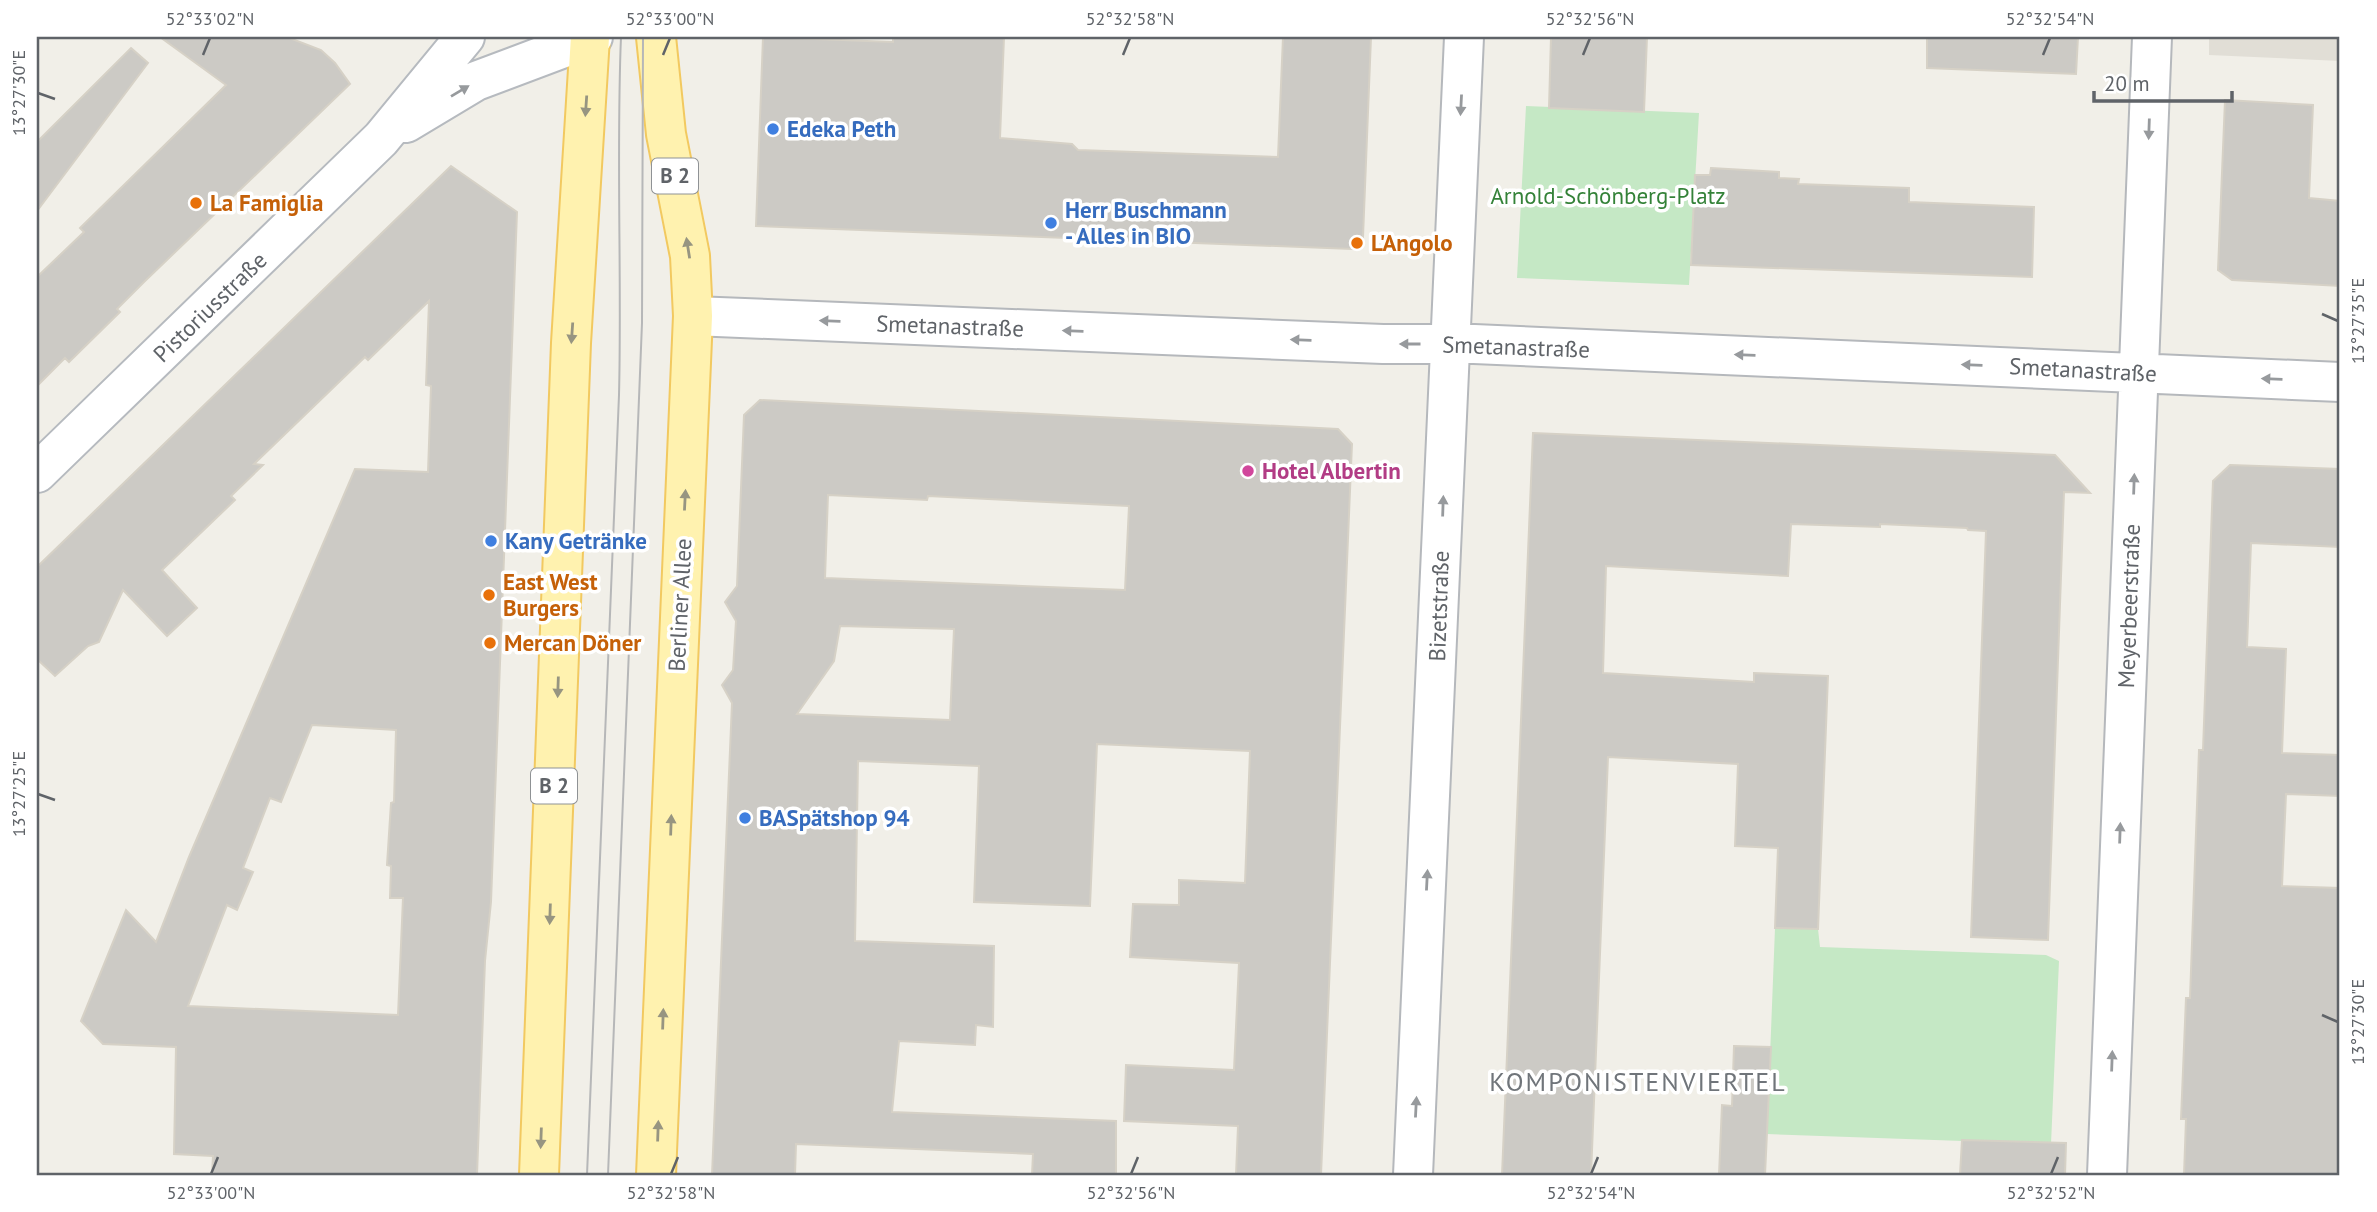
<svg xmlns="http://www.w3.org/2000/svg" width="2377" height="1212" font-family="'PT Sans',sans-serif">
	<rect width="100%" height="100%" fill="#f1efe8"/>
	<path fill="#e1ded6" d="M2209 37H2340V61L2209 55Z"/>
	<path fill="#c5e8c5" d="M1526 106 1699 113 1689 285 1517 278Z
		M1775 928 1818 929 1820 947 2046 955 2059 961 2051 1144 1767 1134Z"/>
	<path fill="#cccac5" stroke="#d6d1c6" stroke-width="2" fill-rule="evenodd" d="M160 37H287L321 50 335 63 350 84 144 282 117 309 120 312 69 362 65 358 37 386V277L84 232 80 228 226 85Z
		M763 37 893 42V37H1004L1000 138 1072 144 1078 150 1278 157 1283 37H1371L1363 237 1352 249 756 226Z
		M1551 37H1647L1644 112 1549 108Z
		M1927 37H2078L2076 74 1927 68Z
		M131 48 148 63 37 211V142Z
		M2225 100 2313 105 2309 198 2340 201V286L2232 280 2218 270Z
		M451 166 517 212 491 902 485 961 477 1175H212L213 1156 174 1154 176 1047 103 1044 81 1021 126 910 156 942 189 857 355 469 428 472 431 386 426 385 429 301 368 360 365 357 254 464 263 465 231 496 235 500 162 570 197 608 167 636 123 590 99 642 88 646 55 676 37 659V567ZM312 725 396 730 394 802 391 803 387 865 391 866 390 898H403L398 1015 188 1006 227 905 237 910 253 872 243 868 270 798 281 802Z
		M1711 168 1779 172V178L1799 179 1798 184 1909 188V202L2034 207 2032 277 1691 265 1695 175H1710Z
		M760 400 1338 429 1352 444 1321 1175H1236L1238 1126 1124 1121 1126 1065 1234 1070 1239 963 1130 957 1133 904 1179 905V880L1245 883 1250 751 1097 744 1090 906 974 902 979 766 858 761 855 941 994 946 993 1027 976 1025 975 1045 899 1041 892 1112 1116 1121V1175H1032L1033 1154 796 1144 795 1175H712L732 703 722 685 733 670 736 621 725 602 737 586 744 415ZM828 495 927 500 928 496 1129 506 1125 590 825 578ZM840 626 954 629 950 720 797 714 834 661Z
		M1533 433 2055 455 2090 493 2064 492 2048 940 1971 937 1986 531 1968 530 1967 528 1880 524V527L1791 524 1788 576 1606 566 1603 673 1754 682V673L1828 676 1818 929 1775 928 1778 848 1735 846 1738 764 1608 757 1591 1175H1502Z
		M2230 465 2340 469V547L2251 543 2247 647 2286 649 2282 753 2340 755V796L2286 794 2282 886 2340 888V1175H2184L2186 1119H2181L2186 998H2190L2199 750H2203L2213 481Z
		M1734 1046 1771 1047 1765 1175H1719L1722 1105 1732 1106Z
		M1962 1140 2066 1143 2065 1175H1960Z"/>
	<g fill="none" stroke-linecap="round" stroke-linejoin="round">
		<g stroke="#b5b8bc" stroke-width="42">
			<path id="street" d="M693 316 1383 344H1474L2340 382
				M1413 1175 1464 37
				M2107 1175 2152 37"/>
		</g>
		<g stroke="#b6babf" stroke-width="42">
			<path id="secondary" d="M406 123 476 81 593 37
				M37 473 381 139 465 37"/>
		</g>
		<g stroke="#f2c960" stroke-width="42">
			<path id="primary" d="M656 37 666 134 690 256 693 316 656 1175
				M539 1175 571 343 590 37"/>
		</g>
		<use href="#street" stroke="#fff" stroke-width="38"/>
		<use href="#secondary" stroke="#fff" stroke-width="38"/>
		<use href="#primary" stroke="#fff2af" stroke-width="38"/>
		<path stroke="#b6b7b8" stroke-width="2" d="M587 1175 619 395C622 276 616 156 621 37
			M608 1175 642 323 643 37"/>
	</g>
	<defs><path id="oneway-solid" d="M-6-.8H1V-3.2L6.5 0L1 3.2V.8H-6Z" transform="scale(1.75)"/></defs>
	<g fill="#979a9d">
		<use href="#oneway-solid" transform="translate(460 91) rotate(-31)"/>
		<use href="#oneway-solid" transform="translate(1461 105) rotate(93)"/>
		<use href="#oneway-solid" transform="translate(2149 129) rotate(92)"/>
		<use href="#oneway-solid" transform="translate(830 321) rotate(-178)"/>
		<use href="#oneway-solid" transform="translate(1073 331) rotate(-178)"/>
		<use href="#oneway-solid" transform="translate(1301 340) rotate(-178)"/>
		<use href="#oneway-solid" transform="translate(1410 344) rotate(180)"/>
		<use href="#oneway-solid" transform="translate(1745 355) rotate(-178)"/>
		<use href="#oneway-solid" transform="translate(1972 365) rotate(-178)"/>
		<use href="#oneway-solid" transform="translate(2272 379) rotate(-178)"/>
		<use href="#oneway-solid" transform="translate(2134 484) rotate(-88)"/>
		<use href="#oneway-solid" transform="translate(1443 506) rotate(-88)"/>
		<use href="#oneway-solid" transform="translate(2120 833) rotate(-88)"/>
		<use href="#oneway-solid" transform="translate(1427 880) rotate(-87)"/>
		<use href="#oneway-solid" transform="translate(2112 1061) rotate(-88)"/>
		<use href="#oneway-solid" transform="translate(1416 1107) rotate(-87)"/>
	</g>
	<g fill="#979581">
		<use href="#oneway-solid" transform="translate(586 106) rotate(94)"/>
		<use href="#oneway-solid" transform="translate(688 248) rotate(-99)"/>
		<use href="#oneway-solid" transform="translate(572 333) rotate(94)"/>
		<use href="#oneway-solid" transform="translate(685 500) rotate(-87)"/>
		<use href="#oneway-solid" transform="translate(558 687) rotate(92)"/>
		<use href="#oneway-solid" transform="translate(671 825) rotate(-88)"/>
		<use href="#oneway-solid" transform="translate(550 914) rotate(92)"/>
		<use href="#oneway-solid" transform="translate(663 1019) rotate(-88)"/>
		<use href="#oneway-solid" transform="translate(658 1131) rotate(-88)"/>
		<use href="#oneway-solid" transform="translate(541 1138) rotate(92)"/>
	</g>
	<path fill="none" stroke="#5f6368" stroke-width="2.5" d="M203 55 210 38M663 55 670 38M1123 55 1130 38M1583 55 1590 38M2043 55 2050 38M38 93 55 99M2322 314 2338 321M38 794 55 800M2322 1015 2338 1022M211 1174 218 1157M671 1174 678 1157M1131 1174 1138 1157M1591 1174 1598 1157M2051 1174 2058 1157"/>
	<g fill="#3f7fe0" stroke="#fff" stroke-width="2.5">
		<circle cx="773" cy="129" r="7"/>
		<circle cx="1051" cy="223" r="7"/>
		<circle cx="491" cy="541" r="7"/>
		<circle cx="745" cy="818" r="7"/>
	</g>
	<g fill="#e8710a" stroke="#fff" stroke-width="2.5">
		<circle cx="196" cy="203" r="7"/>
		<circle cx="1357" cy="243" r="7"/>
		<circle cx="489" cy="595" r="7"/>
		<circle cx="490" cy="643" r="7"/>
	</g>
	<circle fill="#d1479c" stroke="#fff" stroke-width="2.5" cx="1248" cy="471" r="7"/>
	<g text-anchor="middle" stroke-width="7" stroke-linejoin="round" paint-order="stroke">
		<g fill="#fff" stroke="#8f9295" stroke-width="2">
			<rect x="652" y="158.5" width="46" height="35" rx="5"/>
			<rect x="531" y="768.5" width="46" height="35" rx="5"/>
		</g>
		<g font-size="21" font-weight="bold" fill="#5f6368">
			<text x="675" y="183">B 2</text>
			<text x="554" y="793">B 2</text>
		</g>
		<g font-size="23" font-weight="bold" fill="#366cbe" stroke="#fff" text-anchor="start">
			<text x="787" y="137">Edeka Peth</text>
			<text x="1065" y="218">Herr Buschmann<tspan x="1065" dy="26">- Alles in BIO</tspan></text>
			<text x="505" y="549">Kany Getränke</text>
			<text x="759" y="826">BASpätshop 94</text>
		</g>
		<g font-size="23" fill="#348238" stroke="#fff">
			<text x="1608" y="204">Arnold-Schönberg-Platz</text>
		</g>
		<g font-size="23" font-weight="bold" fill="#c56008" stroke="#fff" text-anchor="start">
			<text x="210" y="211">La Famiglia</text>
			<text x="1371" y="251">L'Angolo</text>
			<text x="503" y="590">East West<tspan x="503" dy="26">Burgers</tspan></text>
			<text x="504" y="651">Mercan Döner</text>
		</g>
		<g font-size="23" fill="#5f6368" stroke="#fff">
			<text transform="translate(210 307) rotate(-44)" y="8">Pistoriusstraße</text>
			<text transform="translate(950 326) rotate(2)" y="8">Smetanastraße</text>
			<text transform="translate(1516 347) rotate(2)" y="8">Smetanastraße</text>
			<text transform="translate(2083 370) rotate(3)" y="8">Smetanastraße</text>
			<text transform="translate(680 605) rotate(-87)" y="8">Berliner Allee</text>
			<text transform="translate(1439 606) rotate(-88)" y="8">Bizetstraße</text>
			<text transform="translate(2129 606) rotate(-88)" y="8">Meyerbeerstraße</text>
		</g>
		<g font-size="23" font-weight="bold" fill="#b23c85" stroke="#fff" text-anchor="start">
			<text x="1262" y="479">Hotel Albertin</text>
		</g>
		<g font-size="26" letter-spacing="2" fill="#70757a" stroke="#fff">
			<text x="1638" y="1091">KOMPONISTENVIERTEL</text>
		</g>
	</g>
	<rect width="2377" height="1212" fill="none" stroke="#ffffff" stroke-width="77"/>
	<path d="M2094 91v10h138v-10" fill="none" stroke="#5f6368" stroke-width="3.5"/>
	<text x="2104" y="91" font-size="21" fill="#5f6368" stroke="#ffffff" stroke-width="5" paint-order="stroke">20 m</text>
	<rect x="38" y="38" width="2300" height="1136" fill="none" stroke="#5f6368" stroke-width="2.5"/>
	<g font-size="18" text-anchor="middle" fill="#5f6368">
		<text x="210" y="25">52°33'02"N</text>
		<text x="670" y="25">52°33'00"N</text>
		<text x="1130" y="25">52°32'58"N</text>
		<text x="1590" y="25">52°32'56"N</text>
		<text x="2050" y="25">52°32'54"N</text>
		<text transform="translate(19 93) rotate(-90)" y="6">13°27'30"E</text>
		<text transform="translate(2358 321) rotate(-90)" y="6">13°27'35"E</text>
		<text transform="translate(19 794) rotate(-90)" y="6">13°27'25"E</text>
		<text transform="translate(2358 1022) rotate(-90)" y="6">13°27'30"E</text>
		<text x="211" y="1199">52°33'00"N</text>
		<text x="671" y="1199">52°32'58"N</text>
		<text x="1131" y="1199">52°32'56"N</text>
		<text x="1591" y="1199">52°32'54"N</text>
		<text x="2051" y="1199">52°32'52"N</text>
	</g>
</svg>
